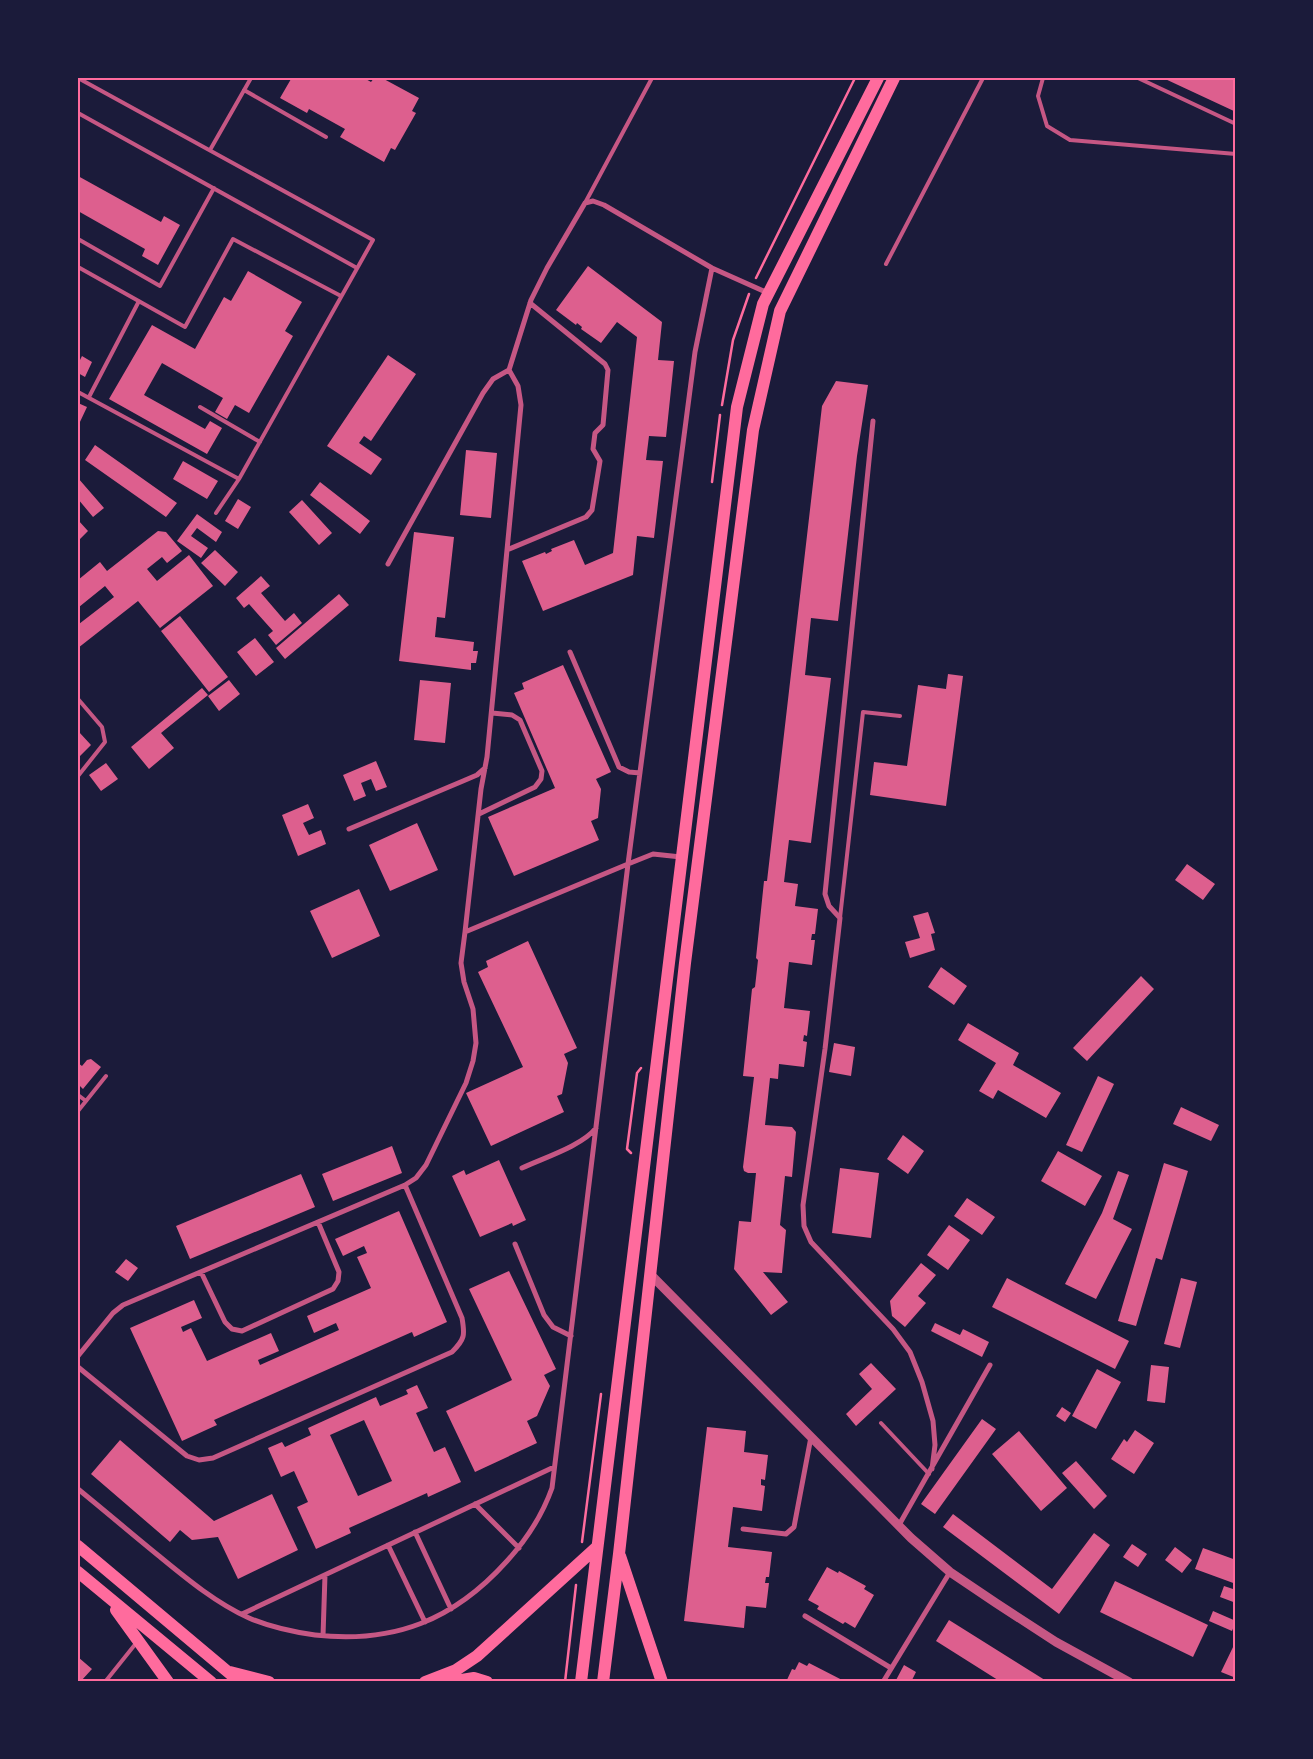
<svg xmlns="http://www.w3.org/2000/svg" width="1313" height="1759" font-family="Barlow,sans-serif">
	<rect width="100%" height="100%" fill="#1b1b3a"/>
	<path fill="#dd5f8e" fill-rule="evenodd" d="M289 78H364L371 82 374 78H382L419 98 412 111 416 113 395 150 391 148 384 162 340 137 345 129 309 109 307 113 280 98 291 79Z
		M1163 78H1236V112Z
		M78 176 161 222 164 216 180 225 158 265 142 256 145 249 78 211Z
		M588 266 662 322 658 360 674 361 666 437 649 436 646 460 663 461 654 538 637 536 633 575 543 611 522 561 545 552 546 554 552 551 551 549 574 540 585 565 613 553 637 337 617 322 601 343 581 329 582 327 577 323 576 325 556 310Z
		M248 271 302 302 285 331 293 336 249 413 235 405 227 419 215 412 223 398 162 363 144 395 205 429 210 421 222 428 207 454 109 399 152 325 195 349 224 297 231 301Z
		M388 355 416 374 371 441 364 436 359 443 382 459 371 475 327 446Z
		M82 356 92 362 85 377 78 373V364Z
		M836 381 868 385 857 456 838 621 811 618 805 675 831 678 811 843 789 840 784 882 798 884 795 906 818 909 815 934H812L811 940H815L812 965 789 962 784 1008 810 1011 807 1036 804 1035 803 1041 807 1042 804 1067 779 1064 778 1079 770 1078 765 1125 792 1127 796 1132 792 1177 785 1176 780 1225 786 1230 782 1273 763 1272 788 1302 771 1315 734 1269 739 1221 751 1222 756 1173H748L744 1171 743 1167 754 1077 743 1076 752 989 755 987 758 960 756 958 764 881H767L822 406Z
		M78 403 87 407 79 424 78 423Z
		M95 445 177 503 166 517 85 460Z
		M466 450 497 453 491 518 460 515Z
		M183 461 218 481 207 499 173 479Z
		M78 478 104 508 93 517 78 499Z
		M320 482 370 521 360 534 310 495Z
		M238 499 251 507 238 529 225 521Z
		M302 500 332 533 319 545 289 512Z
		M197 514 222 532 216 542 197 528 191 536 208 548 201 558 177 541Z
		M78 520 88 531 78 541Z
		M158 531 166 532 182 551 167 563 162 557 147 569 157 581 189 555 213 586 160 628 138 601 78 648V622L79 624 114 597 105 586 79 607 78 604V580L100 562 107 571Z
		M414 532 454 537 445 618 437 617 435 637 474 642 473 651H478L476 663H471V670L399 661Z
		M215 550 238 572 225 586 201 563Z
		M261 576 270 586 261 593 285 621 294 613 302 623 276 645 268 635 273 631 249 604 244 608 236 598Z
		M339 594 349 605 285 659 276 648Z
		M180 616 228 677 209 692 161 631Z
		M255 638 274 662 256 676 237 652Z
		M563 665 611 772 596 779 601 789 598 818 591 821 599 840 514 876 488 817 555 788 514 693 524 689 522 683Z
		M948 674 963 676 946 806 870 795 874 762 907 766 918 685 946 689Z
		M229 680 240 694 219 711 208 696Z
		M420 680 451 683 445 743 414 740Z
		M202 688 208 695 161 733 174 748 149 769 131 747Z
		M79 732 91 745 78 758V733Z
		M376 761 387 787 376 791 371 779 361 783 366 796 354 801 343 775Z
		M106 763 118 779 101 791 89 775Z
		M308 804 314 818 303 823 309 835 321 830 326 844 298 856 282 815Z
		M417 823 438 870 390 891 369 845Z
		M1187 864 1215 884 1203 900 1175 880Z
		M359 889 380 936 332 958 310 911Z
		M928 912 935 933 931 934 935 950 910 958 905 942 920 938 913 916Z
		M528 941 577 1048 564 1054 568 1063 562 1094 557 1096 564 1112 491 1146 466 1093 523 1067 478 972 488 967 486 961Z
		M941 967 967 986 954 1005 928 987Z
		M1141 976 1154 989 1087 1061 1073 1048Z
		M968 1023 1019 1053 1013 1065 1061 1093 1046 1118 998 1090 993 1099 979 1091 996 1063 958 1040Z
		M834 1043 855 1047 851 1076 829 1072Z
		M91 1059 101 1067 83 1089 78 1084V1063L82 1066 87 1060Z
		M1098 1076 1114 1084 1082 1152 1066 1145Z
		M1181 1107 1219 1125 1211 1141 1173 1124Z
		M903 1135 924 1151 908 1174 887 1159Z
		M392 1146 402 1173 333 1201 322 1174Z
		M1058 1151 1102 1176 1085 1206 1041 1181Z
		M499 1160 526 1220 513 1226 512 1223 480 1237 452 1176 464 1170 466 1175Z
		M1164 1163 1188 1171 1162 1260 1156 1258 1136 1326 1118 1321Z
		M840 1168 879 1173 871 1238 832 1233Z
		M1118 1171 1129 1175 1113 1219 1132 1229 1096 1299 1065 1284 1102 1213Z
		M301 1174 315 1207 190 1259 176 1226Z
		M967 1198 995 1217 982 1235 954 1216Z
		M399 1211 447 1322 414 1337 412 1332 214 1420 217 1425 182 1441 130 1328 194 1300 202 1318 181 1327 183 1332 191 1328 207 1361 271 1333 279 1351 258 1360 260 1365 269 1361 339 1330 336 1323 314 1333 307 1316 371 1288 357 1257 367 1253 364 1246 343 1256 335 1239Z
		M949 1225 970 1240 948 1270 927 1255Z
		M126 1259 138 1268 128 1281 115 1272Z
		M921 1263 936 1275 918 1296 926 1303 905 1327 892 1316 890 1301Z
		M509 1271 556 1369 544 1375 550 1386 537 1416 527 1421 537 1443 475 1472 446 1411 512 1380 469 1289Z
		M1007 1278 1129 1341 1115 1369 992 1307Z
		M1181 1278 1197 1282 1180 1348 1164 1344Z
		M935 1323 960 1335 963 1329 989 1342 982 1357 931 1331Z
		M871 1363 896 1389 856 1426 846 1414 872 1389 859 1374Z
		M1151 1365 1169 1367 1165 1403 1147 1401Z
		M1097 1369 1121 1382 1096 1429 1072 1416Z
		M417 1385 428 1408 416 1413 434 1452 445 1447 461 1482 428 1497 427 1493 349 1528 351 1533 316 1549 297 1507 308 1502 294 1471 281 1477 268 1448 282 1442 285 1447 311 1435 308 1428 376 1397 380 1406 408 1394 406 1390ZM364 1420 392 1481 358 1496 330 1435Z
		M1062 1407 1071 1413 1065 1422 1056 1416Z
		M982 1419 996 1429 935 1514 921 1504Z
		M707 1427 746 1431 744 1452 768 1455 765 1480 761 1479V1485L765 1486 762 1511 733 1507 728 1547 772 1552 769 1577H766L765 1583H769L766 1608 746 1606 744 1628 684 1621Z
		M1135 1430 1154 1443 1134 1474 1111 1459 1124 1439 1127 1442Z
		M1019 1431 1067 1488 1041 1511 992 1454Z
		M120 1440 214 1521 272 1494 298 1550 238 1579 218 1537 192 1540 180 1530 170 1542 91 1474Z
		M1076 1461 1107 1496 1094 1509 1062 1473Z
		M953 1514 1052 1589 1094 1533 1110 1545 1059 1614 943 1527Z
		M1132 1544 1147 1554 1138 1567 1123 1557Z
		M1175 1547 1192 1560 1182 1573 1165 1560Z
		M1203 1548 1236 1560V1584L1195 1569Z
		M827 1567 838 1573 839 1571 866 1586 864 1589 874 1595 855 1628 845 1622 843 1624 817 1609 819 1606 808 1600Z
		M1115 1581 1208 1625 1193 1657 1100 1612Z
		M1224 1586 1236 1590V1603L1220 1597Z
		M1213 1611 1236 1621 1232 1631 1209 1621Z
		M949 1620 1048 1682H1001L936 1641Z
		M1234 1645 1236 1646V1678L1221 1672Z
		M78 1657 92 1669 81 1681 78 1678Z
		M799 1662 807 1666 809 1663 846 1682H786L792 1669 795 1670Z
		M904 1665 916 1672 911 1682H895Z"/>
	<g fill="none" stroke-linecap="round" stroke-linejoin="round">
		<path stroke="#ff6b9d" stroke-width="2.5" d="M756 278 855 78
			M722 405 733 340 749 294
			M712 482 720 415
			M631 1153 627 1149 637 1073 641 1068
			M582 1542 601 1394
			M565 1682 576 1585"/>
		<path stroke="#c65784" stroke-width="4" d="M78 78 373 240 239 479 216 513
			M1043 78 1038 96 1047 126 1070 140 1236 154
			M1138 78 1236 124
			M244 90 326 137
			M78 113 357 268
			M210 150 251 78
			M585 203 652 78
			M78 239 160 286 214 188
			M886 264 983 78
			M78 267 185 327 233 239 341 296
			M78 392 239 479
			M89 397 139 301
			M200 407 260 442
			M78 699 102 727 105 742 78 776
			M840 918 863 712 900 716
			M78 1095 86 1101
			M78 1111 106 1076
			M881 1423 929 1474
			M105 1682 137 1642"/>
		<path stroke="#c65784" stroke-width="5" d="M873 421 825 894 829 906 840 918 825 1049 803 1205 804 1226 811 1242 893 1329 910 1352 922 1382 933 1421 935 1445 932 1469
			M507 550 586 517 592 510 600 461 593 449 595 433 603 425 608 370 605 364 530 303
			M388 564 483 393 493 379 509 370 531 300 547 268 585 203 593 201 604 205 712 268 768 293
			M570 652 619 767 629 772 640 773
			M479 814 535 787 541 779 542 771 520 720 512 715 492 713
			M349 829 463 781 477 775 485 768
			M681 857 653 854 628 864 695 352 712 268
			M522 1168C543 1158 582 1146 596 1128
			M515 1244 544 1315 553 1327 571 1336
			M201 1272 225 1322 232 1329 242 1331 333 1289 338 1281 339 1272 318 1222
			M78 1356 113 1313 123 1305 405 1185 416 1178 426 1165 466 1083 473 1061 476 1043 473 1009 464 982 461 963 465 932
			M78 1367 187 1456 199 1460 213 1458 452 1352C465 1339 465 1335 462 1318L405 1185
			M78 1489C105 1511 132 1534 159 1556 187 1579 216 1603 249 1618 270 1627 293 1632 315 1635 394 1644 454 1620 507 1561 527 1539 542 1516 552 1488L628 864 465 932 481 789 487 757 521 405 518 386 509 370
			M475 1504 519 1548
			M899 1525 990 1365
			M743 1529 786 1534 794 1527 811 1437
			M415 1532 451 1609
			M388 1545 425 1622
			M242 1614 554 1467
			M805 1616 891 1668
			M323 1636 325 1575
			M883 1682 950 1572"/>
		<path stroke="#c65784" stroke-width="9" d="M651 1275 911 1538 950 1572 996 1603 1056 1642 1129 1682"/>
		<path stroke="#ff6b9d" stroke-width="12" d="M78 1546 240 1682
			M620 1556 662 1682
			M78 1572 211 1682
			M116 1610 168 1682
			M230 1672 269 1682
			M425 1682 456 1670 477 1656 597 1547
			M449 1682 474 1678 487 1682
			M581 1682 737 407 763 304 878 78
			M603 1682 619 1554 685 963 753 430 780 311 894 78"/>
	</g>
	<rect width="1313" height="1759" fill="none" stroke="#1b1b3a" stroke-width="158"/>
	<rect x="79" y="79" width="1155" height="1601" fill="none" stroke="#ff6b9d" stroke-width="2"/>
</svg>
